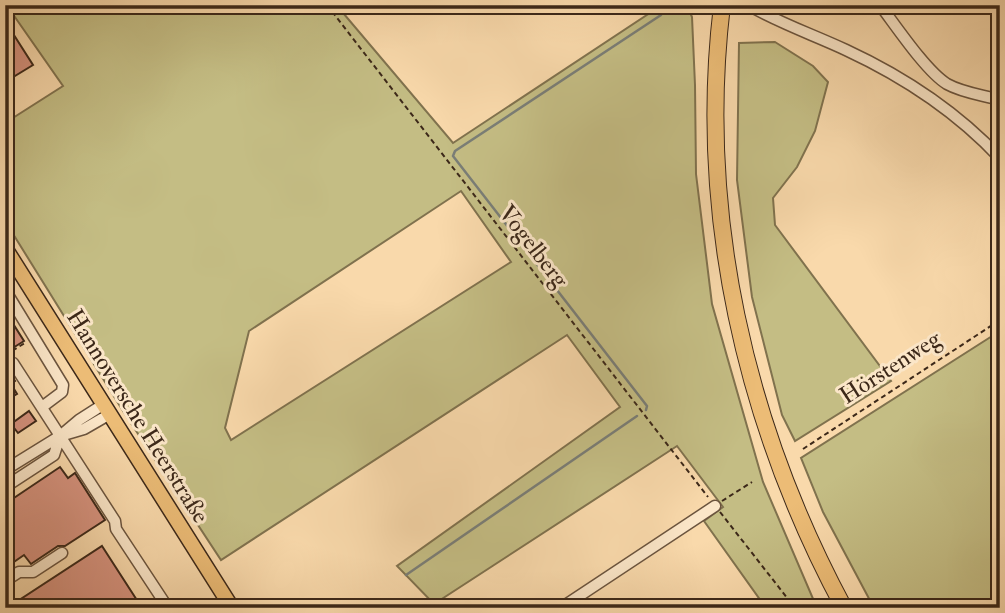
<svg xmlns="http://www.w3.org/2000/svg" width="1005" height="613" font-family="'IM FELL Double Pica',serif">
	<rect width="100%" height="100%" fill="#f9d9ab"/>
	<filter id="stains"><feTurbulence type="fractalNoise" baseFrequency=".00286" numOctaves="4"/><feColorMatrix values="0 0 0 0 .2 0 0 0 0 .09 0 0 0 0 .02 0 0 0 .5 -.17"/></filter>
	<radialGradient id="worn" r=".72"><stop offset=".6" stop-color="#630" stop-opacity="0"/><stop offset="1" stop-color="#630" stop-opacity=".3"/></radialGradient>
	<path fill="#c4bd84" stroke="#80724e" stroke-width="2" fill-rule="evenodd" d="M13 5H340L338 7 453 143 662 5H687L692 17 695 85 696 174 712 304 763 482 817 608H766L704 521 723 507 677 446 434 604 397 566 620 407 567 335 221 560 123 411 5 221V123L63 86 10 10ZM461 191 511 262 231 440 225 428 249 331Z
		M775 42 813 66 828 82 815 131 797 167 773 198 775 225 891 381 795 441 782 415 752 297 737 180 739 43Z
		M1000 331V608H874L823 512 801 458Z"/>
	<g fill="none" stroke-linecap="round" stroke-linejoin="round">
		<path stroke="#7a7e77" stroke-width="2.5" d="M646 410 647 406 453 156 455 151 661 15
			M406 575 637 416"/>
	</g>
	<path fill="#d6927e" stroke="#3c2819" stroke-width="2" d="M5 21 33 65 5 82Z
		M5 311 24 341 8 351 5 347Z
		M10 373 15 381 11 384 17 394 5 401V376Z
		M29 411 36 421 18 433 11 424Z
		M60 467 68 478 75 473 105 520 65 546H58L31 564 24 555 5 568V504Z
		M102 546 142 608H7Z"/>
	<g fill="none" stroke-linecap="round" stroke-linejoin="round">
		<g stroke="#6b543e" stroke-width="13">
			<path id="minor" d="M748 5C779 23 814 35 846 50 902 76 957 112 1000 158
				M880 5C896 26 926 71 947 84 963 93 983 95 1000 100
				M5 290 63 385 62 392 42 407
				M13 363 115 521 116 529 168 608
				M67 434 84 429 110 414
				M5 470 60 436 79 420 104 404
				M5 487 54 455 60 436
				M5 581 19 572H33L62 553
				M561 608 715 506"/>
		</g>
		<g stroke="#3c2819" stroke-width="17">
			<path id="major" d="M5 248 232 608"/>
		</g>
		<g stroke="#3c2819" stroke-width="18">
			<path id="highway" d="M722 5C697 213 745 424 844 608"/>
		</g>
		<path stroke="#3c2819" stroke-width="2" stroke-dasharray="5 3.5" stroke-linecap="butt" d="M327 5 708 497
			M5 227 13 240
			M5 330 7 324 13 322
			M5 355 25 343
			M803 449 1000 320
			M722 501 752 482
			M720 512 795 608"/>
		<use href="#minor" stroke="#fbe6c8" stroke-width="10"/>
		<use href="#major" stroke="#ecbc76" stroke-width="14"/>
		<use href="#highway" stroke="#ecbc76" stroke-width="16"/>
	</g>
	<g text-anchor="middle" stroke-width="6" stroke-linejoin="round" paint-order="stroke">
		<g font-size="24" fill="#3c2819" stroke="#fbe6c8">
			<text transform="translate(534 246) rotate(52)" y="8">Vogelberg</text>
			<text transform="translate(890 367) rotate(-33)" y="8">Hörstenweg</text>
			<text transform="translate(138 416) rotate(58)" y="8">Hannoversche Heerstraße</text>
		</g>
	</g>
	<rect width="1005" height="613" fill="none" stroke="#f9d9ab" stroke-width="28"/>
	<rect x="7" y="7" width="991" height="599" fill="none" stroke="#3c2819" stroke-width="3.5"/>
	<rect x="14" y="14" width="977" height="585" fill="none" stroke="#3c2819" stroke-width="2"/>
	<rect width="100%" height="100%" filter="url(#stains)"/>
	<rect width="100%" height="100%" fill="url(#worn)"/>
</svg>
